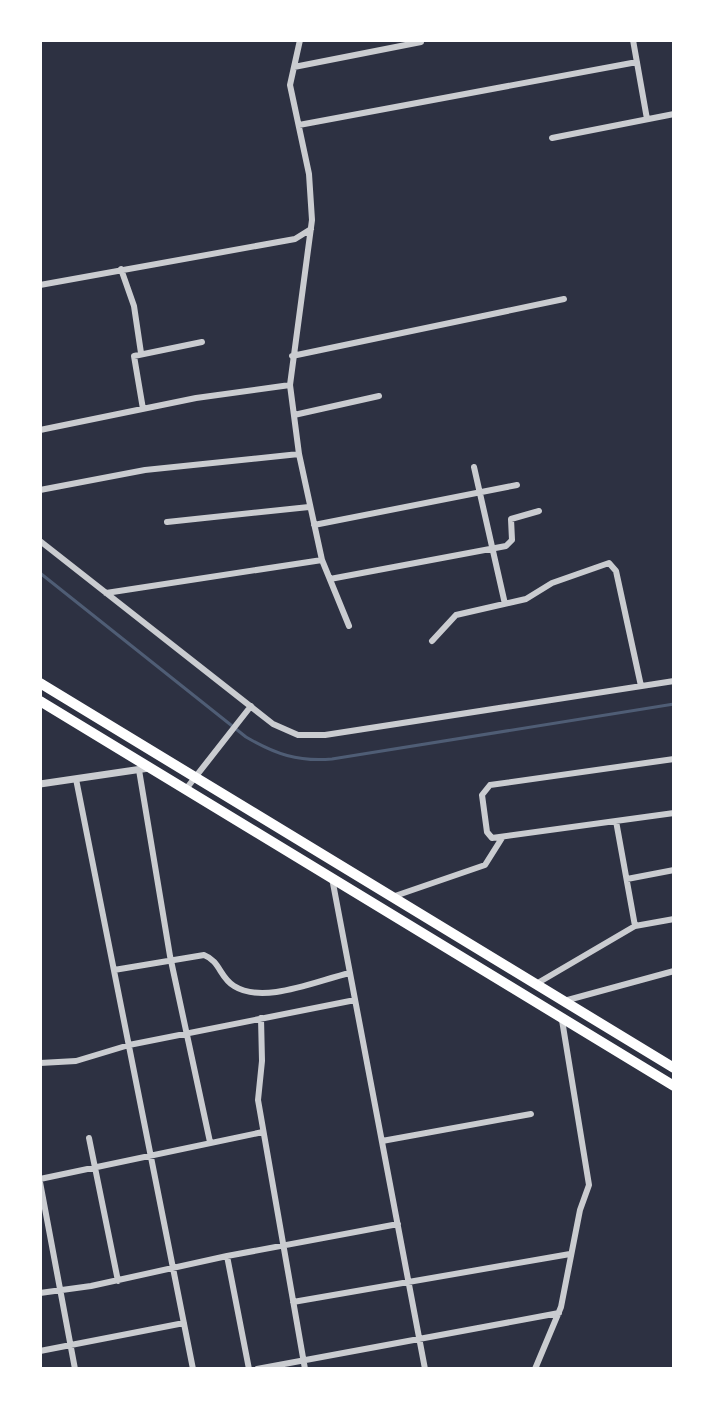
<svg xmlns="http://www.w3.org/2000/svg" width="714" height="1409" font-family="'Golos Text',sans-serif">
	<rect width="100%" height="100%" fill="#2d3142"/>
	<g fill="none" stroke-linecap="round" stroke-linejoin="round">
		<path stroke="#4f5d75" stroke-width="3" d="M40 573 246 737C275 754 298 762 332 759L674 704"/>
		<path stroke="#caccd0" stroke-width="6" d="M300 40 290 85 309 174 312 220 290 385 299 454 322 560 349 626
			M633 40 647 119
			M294 67 421 42
			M299 125 637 62
			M552 138 674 114
			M121 269 134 306 141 353
			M40 285 295 239 311 229
			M292 356 564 299
			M143 409 134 356 202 342
			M294 415 379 396
			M40 430 196 398 290 385
			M474 467 505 604
			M40 490 145 470 299 454
			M167 522 309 507
			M314 525 517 485
			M40 541 273 724 298 735H325L674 681
			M330 579 506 546 512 540 511 519 539 511
			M106 593 322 560
			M432 641 456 615 526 599 552 583 609 563 616 571 641 686
			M674 759 490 785 482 795 487 832 492 838 674 813
			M139 770 170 956 210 1142
			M76 779 193 1369
			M186 789 251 706
			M616 821 635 926
			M332 878 425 1369
			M627 879 674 870
			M392 897 485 865 502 838
			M114 970 204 955C220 961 220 978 234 986 264 1005 318 980 350 973
			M536 984 635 926 674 919
			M564 1001 674 971
			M261 1018 262 1061 258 1100 305 1369
			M40 1063 76 1061 129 1045 355 1000
			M89 1138 118 1281
			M382 1141 531 1114
			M40 1179 263 1132
			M40 1182 75 1369
			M227 1256 249 1369
			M40 1293 91 1286 227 1256 398 1224
			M293 1302 570 1254
			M40 1351 184 1323
			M257 1369 559 1313
			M535 1369 561 1307 580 1210 589 1185 562 1020"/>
		<path stroke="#caccd0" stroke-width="7" d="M40 784 149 768"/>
		<path stroke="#fff" stroke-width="10" d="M40 683 674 1068
			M40 701 674 1086"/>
	</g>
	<rect width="714" height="1409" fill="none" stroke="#ffffff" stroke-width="84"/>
</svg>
